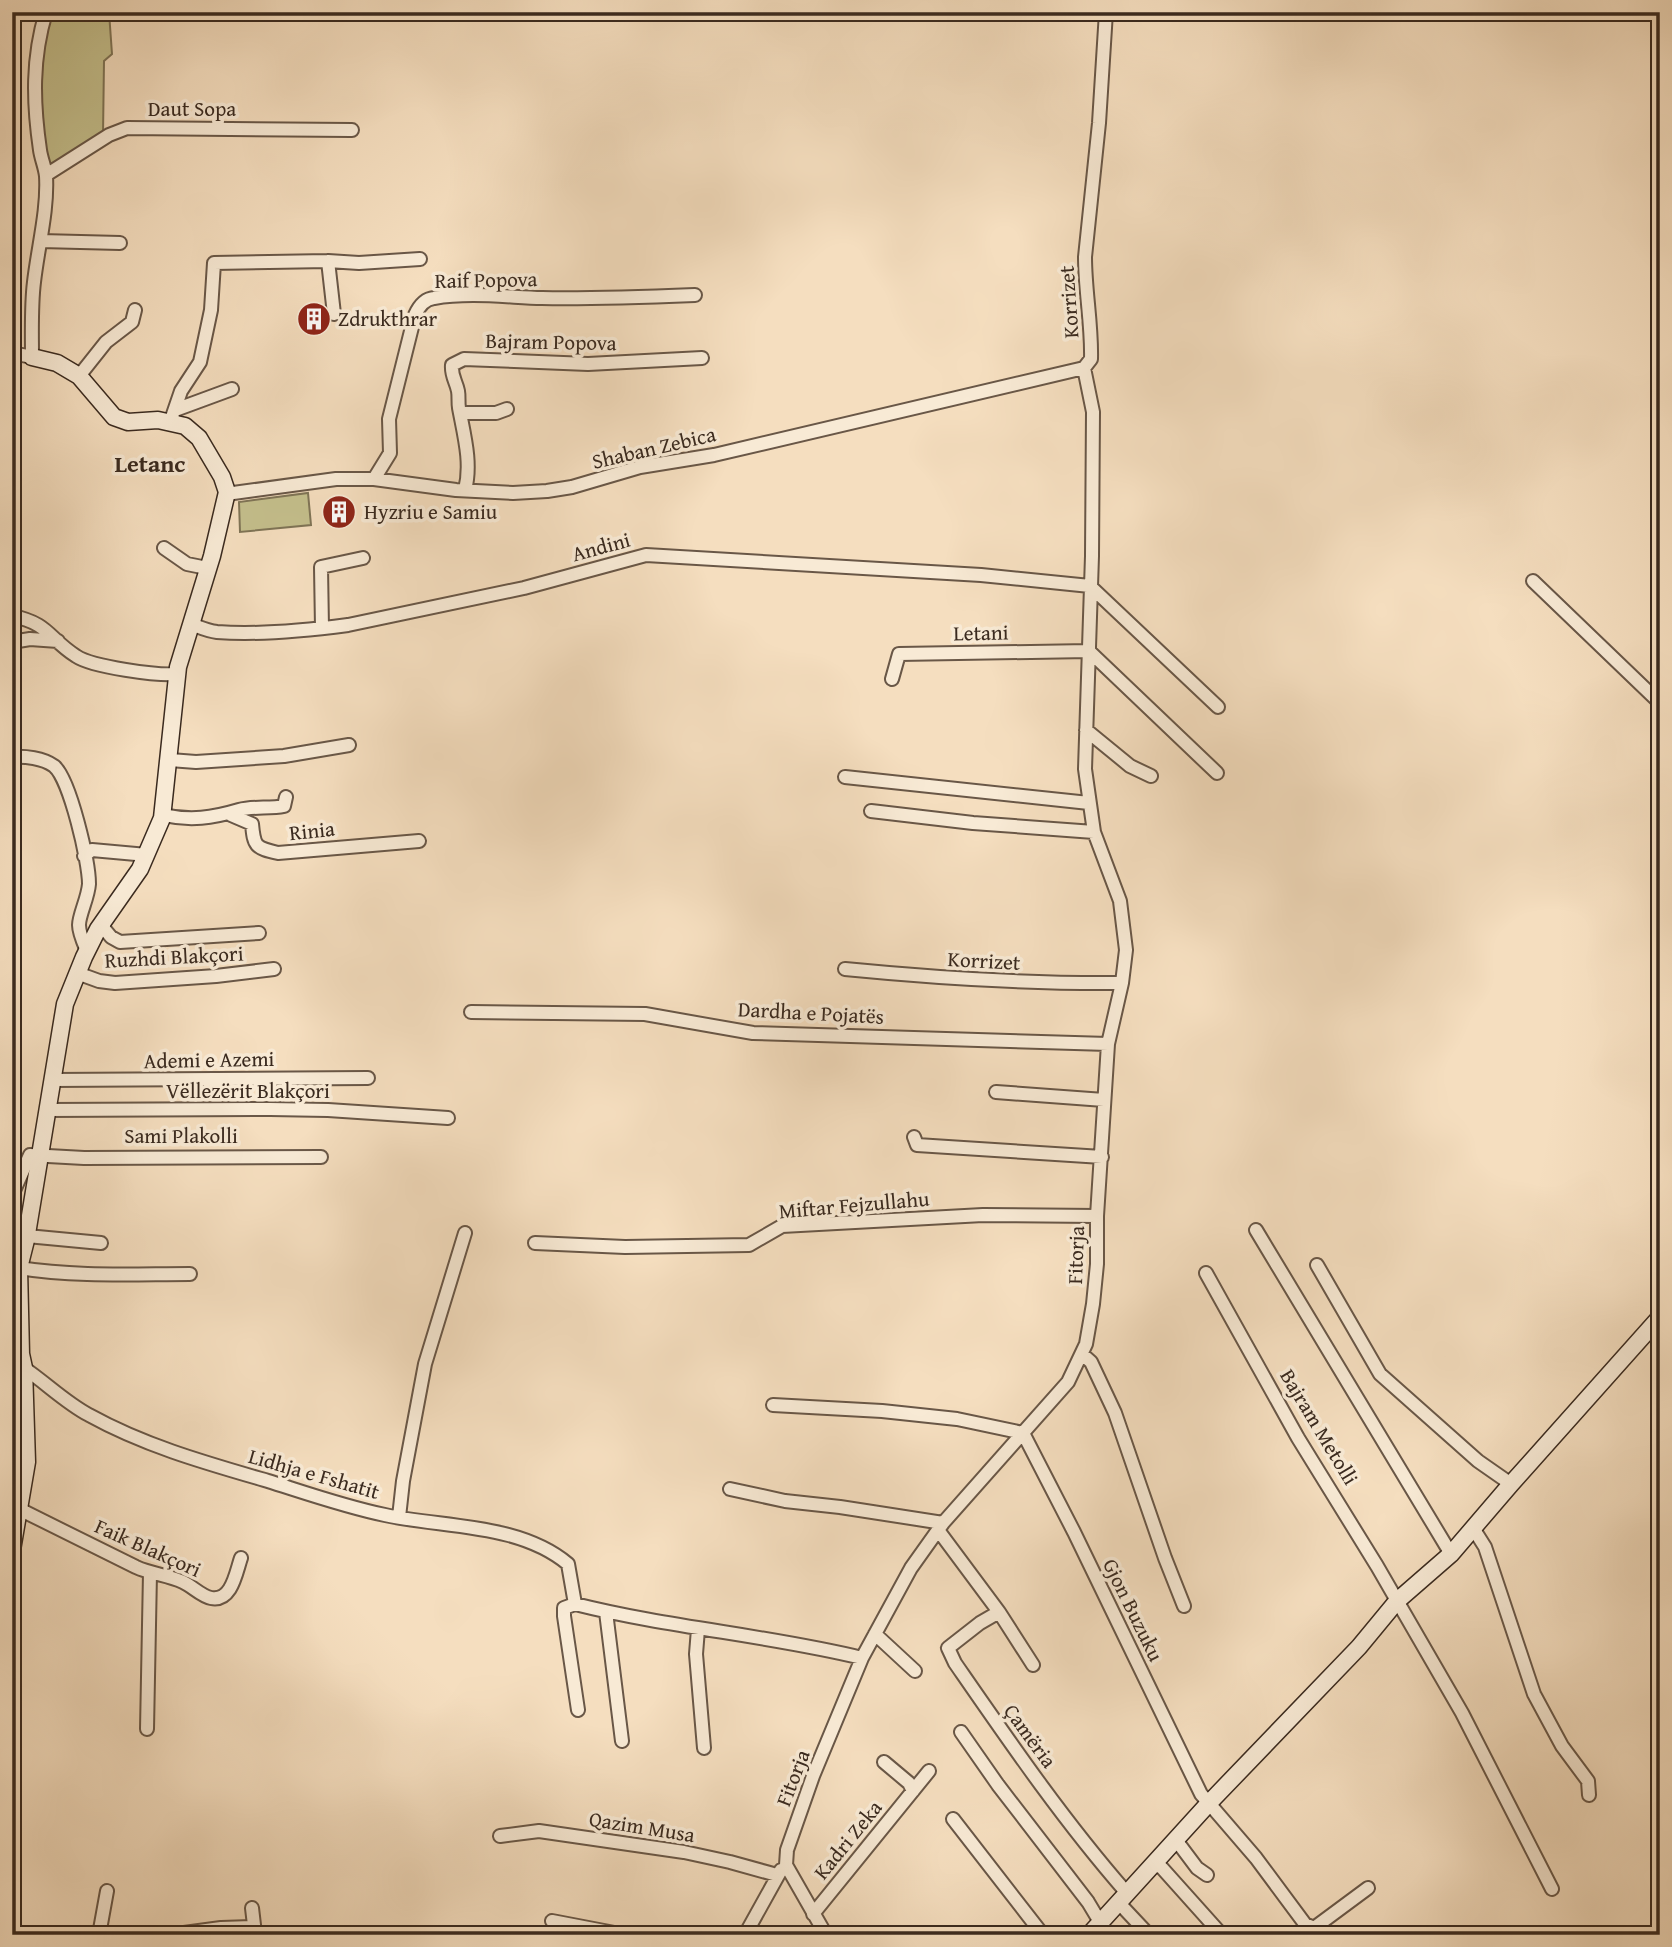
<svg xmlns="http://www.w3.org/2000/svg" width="1672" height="1947" font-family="'Gentium Book Plus',serif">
	<rect width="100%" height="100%" fill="#f5debf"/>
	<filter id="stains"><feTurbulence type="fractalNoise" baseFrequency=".00286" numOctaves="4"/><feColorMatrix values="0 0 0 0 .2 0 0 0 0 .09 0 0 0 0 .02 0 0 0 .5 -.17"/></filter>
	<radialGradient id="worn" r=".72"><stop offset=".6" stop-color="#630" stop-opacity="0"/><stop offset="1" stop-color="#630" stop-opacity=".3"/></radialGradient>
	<path fill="#c4bf8c" stroke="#7f7456" stroke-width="2" d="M52 12H109L112 54 104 61 103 136 51 165 46 159 38 77 45 34Z
		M308 493 311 525 240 532 239 502Z"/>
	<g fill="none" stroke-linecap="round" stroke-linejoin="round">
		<g stroke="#695747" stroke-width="16">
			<path id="street" d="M46 175 109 135 127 128 352 130
				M41 241 120 243
				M328 261 334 314
				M12 353 32 357C32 332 31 306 34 282 38 247 48 210 46 176 45 167 41 158 40 150 33 102 32 58 46 12
				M1084 368 1091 359C1092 325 1085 291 1085 257L1099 123 1106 12
				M79 376 106 342 132 322 135 310
				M175 410 232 389
				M461 413H496L507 409
				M170 423 181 391 200 362 211 310 214 263 328 261 359 263 420 259
				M374 479 390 453 389 419 415 315C419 306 424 299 434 298 469 292 507 297 542 298 593 299 644 297 695 295
				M465 490C472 463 464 435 459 408 458 402 459 396 458 391 456 381 451 376 452 365L464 359 588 364 702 358
				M226 494 336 479H374L456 490 513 493 547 491 572 487 640 467 714 455 1084 368
				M164 548 187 564 207 568
				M1533 581 1660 703
				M1090 586 1218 707
				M12 616C49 623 49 639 76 656 92 667 158 676 178 674
				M191 624C199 627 208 631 217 632 255 635 310 630 348 625L524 588 646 555 981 575 1090 586
				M322 628 321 567 363 558
				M12 642 30 639 58 641
				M1089 651 1217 773
				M892 679 899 654 1089 651
				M1086 730 1130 766 1151 776
				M12 757C25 756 43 758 54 766 70 779 89 862 89 884 88 898 79 915 79 925 79 933 84 944 87 951
				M170 760 196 762 284 756 349 745
				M845 777 1089 803
				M871 811 973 823 1094 832
				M163 815C191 821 212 818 239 810 253 806 270 809 284 806L286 797
				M231 815 252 824C254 846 255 848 278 853L419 841
				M84 856 92 850 147 855
				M101 925 111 937 120 942 259 933
				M845 969C937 978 1029 984 1122 983
				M77 973 99 981 115 983 216 976 274 969
				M471 1012 645 1014 753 1033 1108 1044
				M52 1080 368 1078
				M996 1092 1104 1100
				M47 1110 270 1109 328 1110 448 1118
				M914 1137 917 1145 1102 1157
				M12 1195 30 1155 84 1158 321 1157
				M1256 1230 1451 1554
				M27 1236 101 1243
				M535 1243 625 1247 749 1245 782 1226 983 1215 1097 1216
				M1317 1265 1380 1374 1478 1461 1511 1484
				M19 1268C76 1277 133 1274 190 1274
				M1206 1273 1298 1438 1377 1566 1462 1713 1552 1889
				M1082 1354 1091 1362 1115 1413 1165 1558 1184 1606
				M24 1368C46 1383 66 1403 89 1415 145 1446 206 1463 268 1481 306 1493 346 1507 385 1515 444 1528 519 1523 568 1564L575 1604
				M773 1405 882 1411 957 1419 1023 1433
				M1023 1433 1074 1532 1201 1794 1256 1858 1305 1924 1314 1928 1368 1888
				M730 1489 785 1501 840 1507 943 1523
				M19 1509 136 1567C151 1574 168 1575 183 1582 192 1586 201 1596 211 1598 232 1602 236 1572 241 1558
				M399 1517 403 1481 425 1364 465 1233
				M1473 1528 1485 1547 1534 1694 1562 1746 1588 1781 1589 1795
				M938 1530 999 1612
				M606 1612 622 1741
				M698 1629 696 1654 704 1748
				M875 1634 915 1671
				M1033 1665 999 1612 980 1623 948 1648 955 1663C1009 1741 1063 1820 1126 1892
				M578 1710 564 1616V1608L575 1604C670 1628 768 1635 862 1658
				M147 1729 150 1573
				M961 1732 998 1785 1088 1902 1100 1922
				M884 1762 909 1783 913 1791
				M953 1819 1043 1935
				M500 1836 539 1831 684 1852 730 1862 777 1875
				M1176 1840 1197 1868 1207 1875
				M1153 1863 1162 1868 1222 1935
				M1118 1902 1149 1935
				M813 1914 929 1771
				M552 1921 625 1935
				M99 1935 107 1891
				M169 1935 221 1928 252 1927 254 1925 252 1908
				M745 1935 781 1870
				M826 1935 786 1865 787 1850 813 1776 862 1658 911 1568 943 1523 1068 1382 1086 1344 1093 1304 1097 1264V1216L1108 1044 1122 983 1126 950 1120 901 1094 832 1085 769 1092 556 1093 412 1084 368"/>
		</g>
		<g stroke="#3a2a1f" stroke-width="19">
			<path id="secondary" d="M12 1550 27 1462 24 1368 21 1354 19 1268 26 1240 65 1004 84 957 98 929 140 869 162 818 178 667 212 556 227 492 222 477 199 438 185 426 158 420 128 422 114 417 79 376 57 363 32 357
				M1089 1935 1209 1803 1359 1647 1397 1601 1451 1554 1511 1484 1660 1317"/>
		</g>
		<use href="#street" stroke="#f8ead5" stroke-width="12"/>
		<use href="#secondary" stroke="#f8ead5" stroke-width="16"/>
	</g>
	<defs>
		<g id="building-disc" transform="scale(1.75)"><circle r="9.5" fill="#8f2418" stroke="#f8ead5"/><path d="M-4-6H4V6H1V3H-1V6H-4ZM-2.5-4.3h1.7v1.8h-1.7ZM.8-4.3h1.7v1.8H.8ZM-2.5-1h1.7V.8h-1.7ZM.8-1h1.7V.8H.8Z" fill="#fff"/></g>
	</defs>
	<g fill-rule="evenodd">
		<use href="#building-disc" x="314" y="319"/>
		<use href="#building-disc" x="339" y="512"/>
	</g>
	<g text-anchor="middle" stroke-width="7" stroke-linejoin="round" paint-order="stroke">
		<g font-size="21" fill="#3a2a1f" stroke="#f8ead5">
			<text x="192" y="116">Daut Sopa</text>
			<text transform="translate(486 280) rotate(-1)" y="7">Raif Popova</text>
			<text transform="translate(1069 302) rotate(-94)" y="7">Korrizet</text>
			<text transform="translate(551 342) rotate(1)" y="7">Bajram Popova</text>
			<text transform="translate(654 448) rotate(-13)" y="7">Shaban Zebica</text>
			<text transform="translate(601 547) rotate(-15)" y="7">Andini</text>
			<text transform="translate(981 633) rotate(-1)" y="7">Letani</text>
			<text transform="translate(312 831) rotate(-6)" y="7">Rinia</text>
			<text transform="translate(174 957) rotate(-3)" y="7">Ruzhdi Blakçori</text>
			<text transform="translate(984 961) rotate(3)" y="7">Korrizet</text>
			<text transform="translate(811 1013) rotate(3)" y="7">Dardha e Pojatës</text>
			<text transform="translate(209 1060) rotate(-1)" y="7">Ademi e Azemi</text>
			<text x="248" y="1098">Vëllezërit Blakçori</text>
			<text x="181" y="1143">Sami Plakolli</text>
			<text transform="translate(854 1205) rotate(-5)" y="7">Miftar Fejzullahu</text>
			<text transform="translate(1076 1255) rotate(-88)" y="7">Fitorja</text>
			<text transform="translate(1319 1427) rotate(59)" y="7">Bajram Metolli</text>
			<text transform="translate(314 1474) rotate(16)" y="7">Lidhja e Fshatit</text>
			<text transform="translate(148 1548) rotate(24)" y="7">Faik Blakçori</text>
			<text transform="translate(1133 1610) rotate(64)" y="7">Gjon Buzuku</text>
			<text transform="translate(1030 1736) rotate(54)" y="7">Çamëria</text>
			<text transform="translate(793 1778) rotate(-69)" y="7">Fitorja</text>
			<text transform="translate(642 1827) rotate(9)" y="7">Qazim Musa</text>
			<text transform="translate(848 1840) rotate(-51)" y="7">Kadri Zeka</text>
		</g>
		<g font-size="21" fill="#3a2a1f" stroke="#f8ead5" text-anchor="start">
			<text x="338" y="326">Zdrukthrar</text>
			<text x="364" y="519">Hyzriu e Samiu</text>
		</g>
		<g font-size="24" font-weight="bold" fill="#3a2a1f" stroke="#f8ead5">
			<text x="150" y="472">Letanc</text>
		</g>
	</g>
	<rect width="1672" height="1947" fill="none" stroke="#f5debf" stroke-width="42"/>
	<rect x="14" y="14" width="1644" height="1919" fill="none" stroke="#3a2a1f" stroke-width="3.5"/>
	<rect x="21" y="21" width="1630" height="1905" fill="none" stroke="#3a2a1f" stroke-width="2"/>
	<rect width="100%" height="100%" filter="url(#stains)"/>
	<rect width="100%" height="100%" fill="url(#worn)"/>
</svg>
